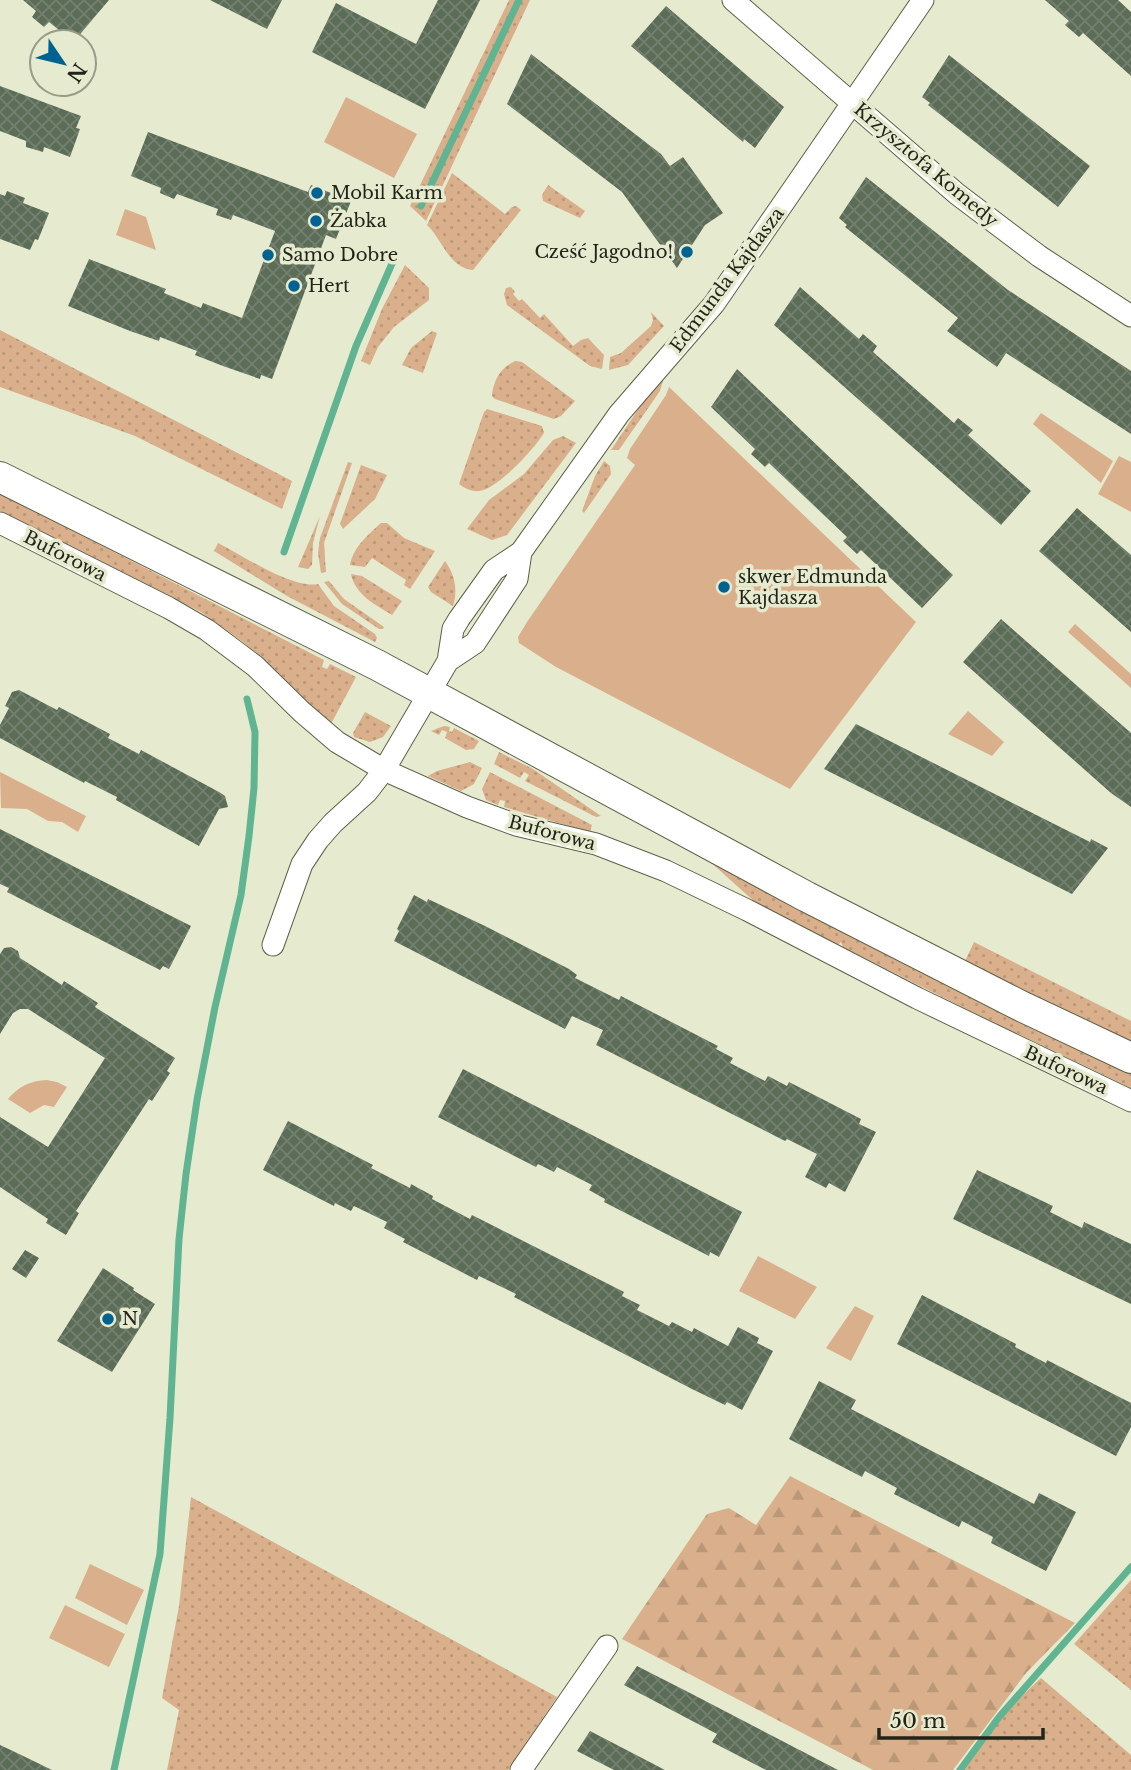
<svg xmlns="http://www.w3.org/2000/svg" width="1131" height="1770" font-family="'Libre Baskerville',serif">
	<defs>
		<pattern id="grass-dots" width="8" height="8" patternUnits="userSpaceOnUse" patternTransform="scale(1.75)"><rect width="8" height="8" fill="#d9b08b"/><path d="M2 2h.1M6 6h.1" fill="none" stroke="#ba9777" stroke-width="1.8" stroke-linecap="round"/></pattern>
		<pattern id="forest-firs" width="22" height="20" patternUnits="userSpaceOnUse" patternTransform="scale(1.75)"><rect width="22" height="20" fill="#d9b08b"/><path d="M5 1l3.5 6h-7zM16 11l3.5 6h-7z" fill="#ba9777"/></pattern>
		<pattern id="building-cross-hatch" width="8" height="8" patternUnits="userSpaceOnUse" patternTransform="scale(1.75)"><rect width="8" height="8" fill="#5b6c57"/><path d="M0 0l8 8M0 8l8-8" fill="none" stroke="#748070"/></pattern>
	</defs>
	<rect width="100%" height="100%" fill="#e6ebcf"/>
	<path fill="url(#grass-dots)" d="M509 0H530L426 221 410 206Z
		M452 173 505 214 512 207 516 206 521 210 473 270C449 268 442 239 427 225Z
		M548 185 585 211 580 218 543 201 542 195Z
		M405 265 429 288V300L394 327 378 347 370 365 361 361 382 309Z
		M511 287 515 292 513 294 519 301 522 299 540 318 544 314 573 346 581 340 588 338 604 355 602 369 590 366 507 305 504 294 506 288Z
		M651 312 664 326 628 365 609 370 610 357 621 353 651 326 653 320Z
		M0 330 292 481 282 509 135 436 0 387Z
		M432 331 437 333 436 336 423 373 402 365 411 348Z
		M516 361 522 362 575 401 561 416 554 419 495 399 492 396C493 381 501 366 516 361Z
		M664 377 660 391 619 450H611L643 402Z
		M487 409 542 426 544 433C535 448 497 490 479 491 472 492 464 488 459 484L484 412Z
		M563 436 576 443 507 535 492 540 467 529 489 500 524 474 553 440Z
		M604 461 610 466 611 474 584 513 582 511 595 476Z
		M348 462 352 463 324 543 326 572 321 573 318 553 320 538Z
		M361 465 387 475 375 499 343 529 340 524Z
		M0 493 324 660 322 667 327 669 330 664 356 677 332 722H328L243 642 201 612 0 511Z
		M320 516 313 543 312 565 308 569 298 567Z
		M381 523H387L404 538 435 551 410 589 404 585 406 580 372 558 365 567 350 565C353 547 369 534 381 523Z
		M218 543C243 556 293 589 318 584L334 606 375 634 377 638 375 642 287 596 214 551Z
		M445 561C455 575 458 590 453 606L431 592 428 587Z
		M351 574 362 576 402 601 392 615C376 605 355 595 351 574Z
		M329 581 344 599 384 627 383 629H379L342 604 324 582Z
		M365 712 391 726 383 737 370 742 354 737 353 733Z
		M444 726 450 727 449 731 452 732 454 728 479 741 474 749 466 750 445 738 447 732 442 730 439 735 431 731Z
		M499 752 533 769 601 816 596 817 525 781 529 775 524 772 520 778 494 764Z
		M470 762 482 768 474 784 461 791 428 776 437 771Z
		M490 772 592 825 590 832 504 807 505 801 500 800 498 805 486 800 482 789Z
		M707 859 1053 1037 1131 1073V1088L960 1006 843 947 841 942 838 945 756 903Z
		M974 942 1131 1021V1042L965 961Z
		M191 1497 557 1697 508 1770H167L179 1710 162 1698 179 1606Z
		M1131 1580V1690L1074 1644Z
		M1041 1678 1131 1755V1770H956L999 1717Z"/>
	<path fill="url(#forest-firs)" d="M790 1476 1075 1623 1026 1673 953 1770H873L622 1639 707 1514 729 1508 756 1525Z"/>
	<path fill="#d9b08b" d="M346 97 417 134 394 178 324 142Z
		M125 209 146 217 156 250 116 235Z
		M669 387 916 622 790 789 556 667 519 643 518 637 527 622 635 465 627 458 630 449 666 395Z
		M1041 413 1113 461 1101 483 1033 424Z
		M1119 456 1131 462V512L1098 494Z
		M1075 624 1131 674V688L1068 632Z
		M968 711 1004 742 992 756 948 734Z
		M0 772 86 816 78 832 62 822 48 821 27 809 1 808Z
		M47 1080 57 1082 67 1087 54 1107 44 1105 30 1113 8 1099C19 1086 30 1081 47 1080Z
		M758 1256 817 1287 795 1319 739 1291Z
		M855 1306 874 1316 851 1361 826 1348Z
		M90 1564 144 1590 127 1625 75 1598Z
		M65 1605 125 1634 109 1667 49 1638Z"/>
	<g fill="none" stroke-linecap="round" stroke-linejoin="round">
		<path stroke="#60b491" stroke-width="7" d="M421 206 519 0
			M284 552 356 346 394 259
			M114 1770 160 1554 170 1418 179 1239 186 1174 197 1100 215 1007 241 895 249 836 254 788 255 732 247 699
			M960 1770 999 1717 1131 1567"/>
	</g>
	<path fill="url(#building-cross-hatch)" d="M23 0H109L76 39 68 32 65 35 49 22 44 27 32 17 36 11Z
		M210 0H282L267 29Z
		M438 0H480L425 109 312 52 336 3 416 44Z
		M1045 0H1118L1131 12V76L1083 33 1079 37 1065 25 1069 21Z
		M666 6 784 107 755 148 744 139 743 142 631 46Z
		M531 54 661 154 670 166 683 157 723 213 705 225 677 268 622 192 507 104Z
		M949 55 1090 166 1058 207 928 105 930 103 922 97Z
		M0 86 81 116 76 128 80 129 70 157 44 147 43 152 26 147V141L0 131Z
		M148 132 308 192 311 185 351 201 336 239 326 235 272 379 261 375 260 379 223 366 195 355 197 351 160 337 159 341 130 331 68 306 89 259 166 289 164 293 201 308 203 303 242 318 275 231 233 215 231 220 216 215 218 209 177 194 174 199 160 193 161 188 131 176Z
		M866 177 1008 290 1131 371V434L1006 353 997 367 947 331 958 318 845 227 847 225 839 218Z
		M7 191 25 198 23 203 49 213 38 240 35 239 30 250 0 239V194L5 196Z
		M800 287 859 339 863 334 877 346 873 352 954 423 958 418 973 430 968 435 1031 491 1001 525 774 325Z
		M737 369 953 575 922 608 861 550 857 554 843 541 847 537 769 463 765 467 751 454 755 449 711 407Z
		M1077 508 1131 555V632L1039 551Z
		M1001 619 1131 733V807L1111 793 963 662Z
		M19 690 57 710 59 707 110 734 108 738 139 754 141 750 219 792 225 796 228 807 219 809 199 846 116 800 117 797 85 781 84 783 0 738V725L9 708 5 706 12 692Z
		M856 724 1090 842 1091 839 1108 848 1072 894 824 769Z
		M0 829 191 926 169 969 163 966 160 970 7 892 9 888 0 884Z
		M414 895 427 902 428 899 485 926 569 969 577 975 575 978 619 1000 621 996 718 1046 716 1049 733 1058 730 1063 765 1081 768 1076 787 1086 789 1082 861 1119 859 1124 876 1132 845 1192 829 1183 826 1188 805 1177 817 1154 787 1139 785 1141 596 1045 603 1030 572 1016 565 1029 394 941 399 931 397 929Z
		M11 947 18 951 20 958 62 985 64 981 98 1003 95 1007 175 1058 167 1071 170 1073 152 1101 149 1099 76 1211 79 1213 66 1235 46 1223 48 1219 0 1187V1117L48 1147 105 1058 28 1009H20L13 1013 0 1034V954L4 948Z
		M463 1069 742 1212 719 1257 710 1252 709 1256 604 1202 605 1199 589 1190 592 1185 557 1167 554 1172 538 1164 536 1167 438 1117Z
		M288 1121 373 1165 371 1168 410 1188 411 1184 433 1196 432 1199 470 1219 472 1215 624 1292 622 1296 640 1305 637 1310 669 1326 672 1322 692 1332 694 1328 728 1346 738 1327 759 1338 757 1343 773 1351 742 1410 727 1402 725 1405 692 1389 514 1297 516 1294 479 1276 477 1280 403 1242 405 1239 384 1228 387 1222 354 1206 351 1211 335 1203 334 1206 263 1170Z
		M977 1170 1053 1206 1050 1212 1082 1228 1084 1222 1131 1244V1304L953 1219Z
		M25 1250 39 1258 26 1278 12 1269Z
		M103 1268 134 1288 133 1290 155 1304 112 1372 57 1341Z
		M922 1295 1016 1344 1015 1347 1046 1363 1047 1360 1131 1403V1427L1116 1456 897 1344Z
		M819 1381 856 1400 851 1409 1034 1504 1039 1493 1076 1512 1046 1571 991 1543 993 1537 962 1521 959 1527 894 1494 897 1488 865 1471 862 1477 789 1439Z
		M637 1666 690 1693 838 1770H766L712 1742 717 1734 624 1685Z
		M590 1731 665 1770H614L577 1751Z
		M0 1745 15 1752 52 1770H0Z"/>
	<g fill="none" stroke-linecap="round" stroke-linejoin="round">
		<g stroke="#5e6149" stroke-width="23">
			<path id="street" d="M733 0 957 194 1039 256 1131 316
				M0 523 169 608 207 630 255 666 302 712 337 742 384 770 467 807 516 825 596 844 666 871 747 910 917 998 1131 1101
				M448 661 475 643 517 579 521 552
				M273 945 302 864 318 840 333 823 367 792 384 770 448 661 453 629 459 619 494 570 521 552 619 414 714 304 923 0
				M521 1770 607 1646"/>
		</g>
		<g stroke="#5e6149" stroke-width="32">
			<path id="secondary" d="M0 477 377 665 807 897 1021 1006 1131 1058"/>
		</g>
		<use href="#street" stroke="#fff" stroke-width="21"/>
		<use href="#secondary" stroke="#fff" stroke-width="30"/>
	</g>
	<g fill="#006291" stroke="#e6ebcf" stroke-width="2.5">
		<circle cx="317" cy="193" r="7"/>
		<circle cx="316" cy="221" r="7"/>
		<circle cx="687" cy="252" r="7"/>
		<circle cx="268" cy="255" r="7"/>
		<circle cx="294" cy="286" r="7"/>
		<circle cx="724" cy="587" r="7"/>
		<circle cx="108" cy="1319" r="7"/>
	</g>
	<g text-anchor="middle" stroke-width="7" stroke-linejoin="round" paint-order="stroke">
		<g font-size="18" fill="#22241a" stroke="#e6ebcf">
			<text transform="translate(926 165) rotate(40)" y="6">Krzysztofa Komedy</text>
			<text transform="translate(727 280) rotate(-53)" y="6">Edmunda Kajdasza</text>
			<text transform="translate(65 556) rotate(27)" y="6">Buforowa</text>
			<text transform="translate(552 833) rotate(15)" y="6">Buforowa</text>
			<text transform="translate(1066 1070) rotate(25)" y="6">Buforowa</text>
		</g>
		<g font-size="18" fill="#22241a" stroke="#e6ebcf" text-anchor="start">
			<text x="331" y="199">Mobil Karm</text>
			<text x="330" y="227">Żabka</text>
			<text x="673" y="258" text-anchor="end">Cześć Jagodno!</text>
			<text x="282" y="261">Samo Dobre</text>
			<text x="308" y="292">Hert</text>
			<text x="738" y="583">skwer Edmunda<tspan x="738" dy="21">Kajdasza</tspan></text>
			<text x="122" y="1325">N</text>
		</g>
	</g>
	<g transform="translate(63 63) rotate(125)"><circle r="33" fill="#e6ebcf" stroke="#989b87" stroke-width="2"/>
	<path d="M0-5L12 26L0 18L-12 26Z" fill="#006291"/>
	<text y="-10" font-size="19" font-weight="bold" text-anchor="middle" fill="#22241a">N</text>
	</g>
	<path d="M879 1728v10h164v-10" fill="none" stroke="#22241a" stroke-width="3.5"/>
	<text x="890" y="1728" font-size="21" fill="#22241a" stroke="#e6ebcf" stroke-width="5" paint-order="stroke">50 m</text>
</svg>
